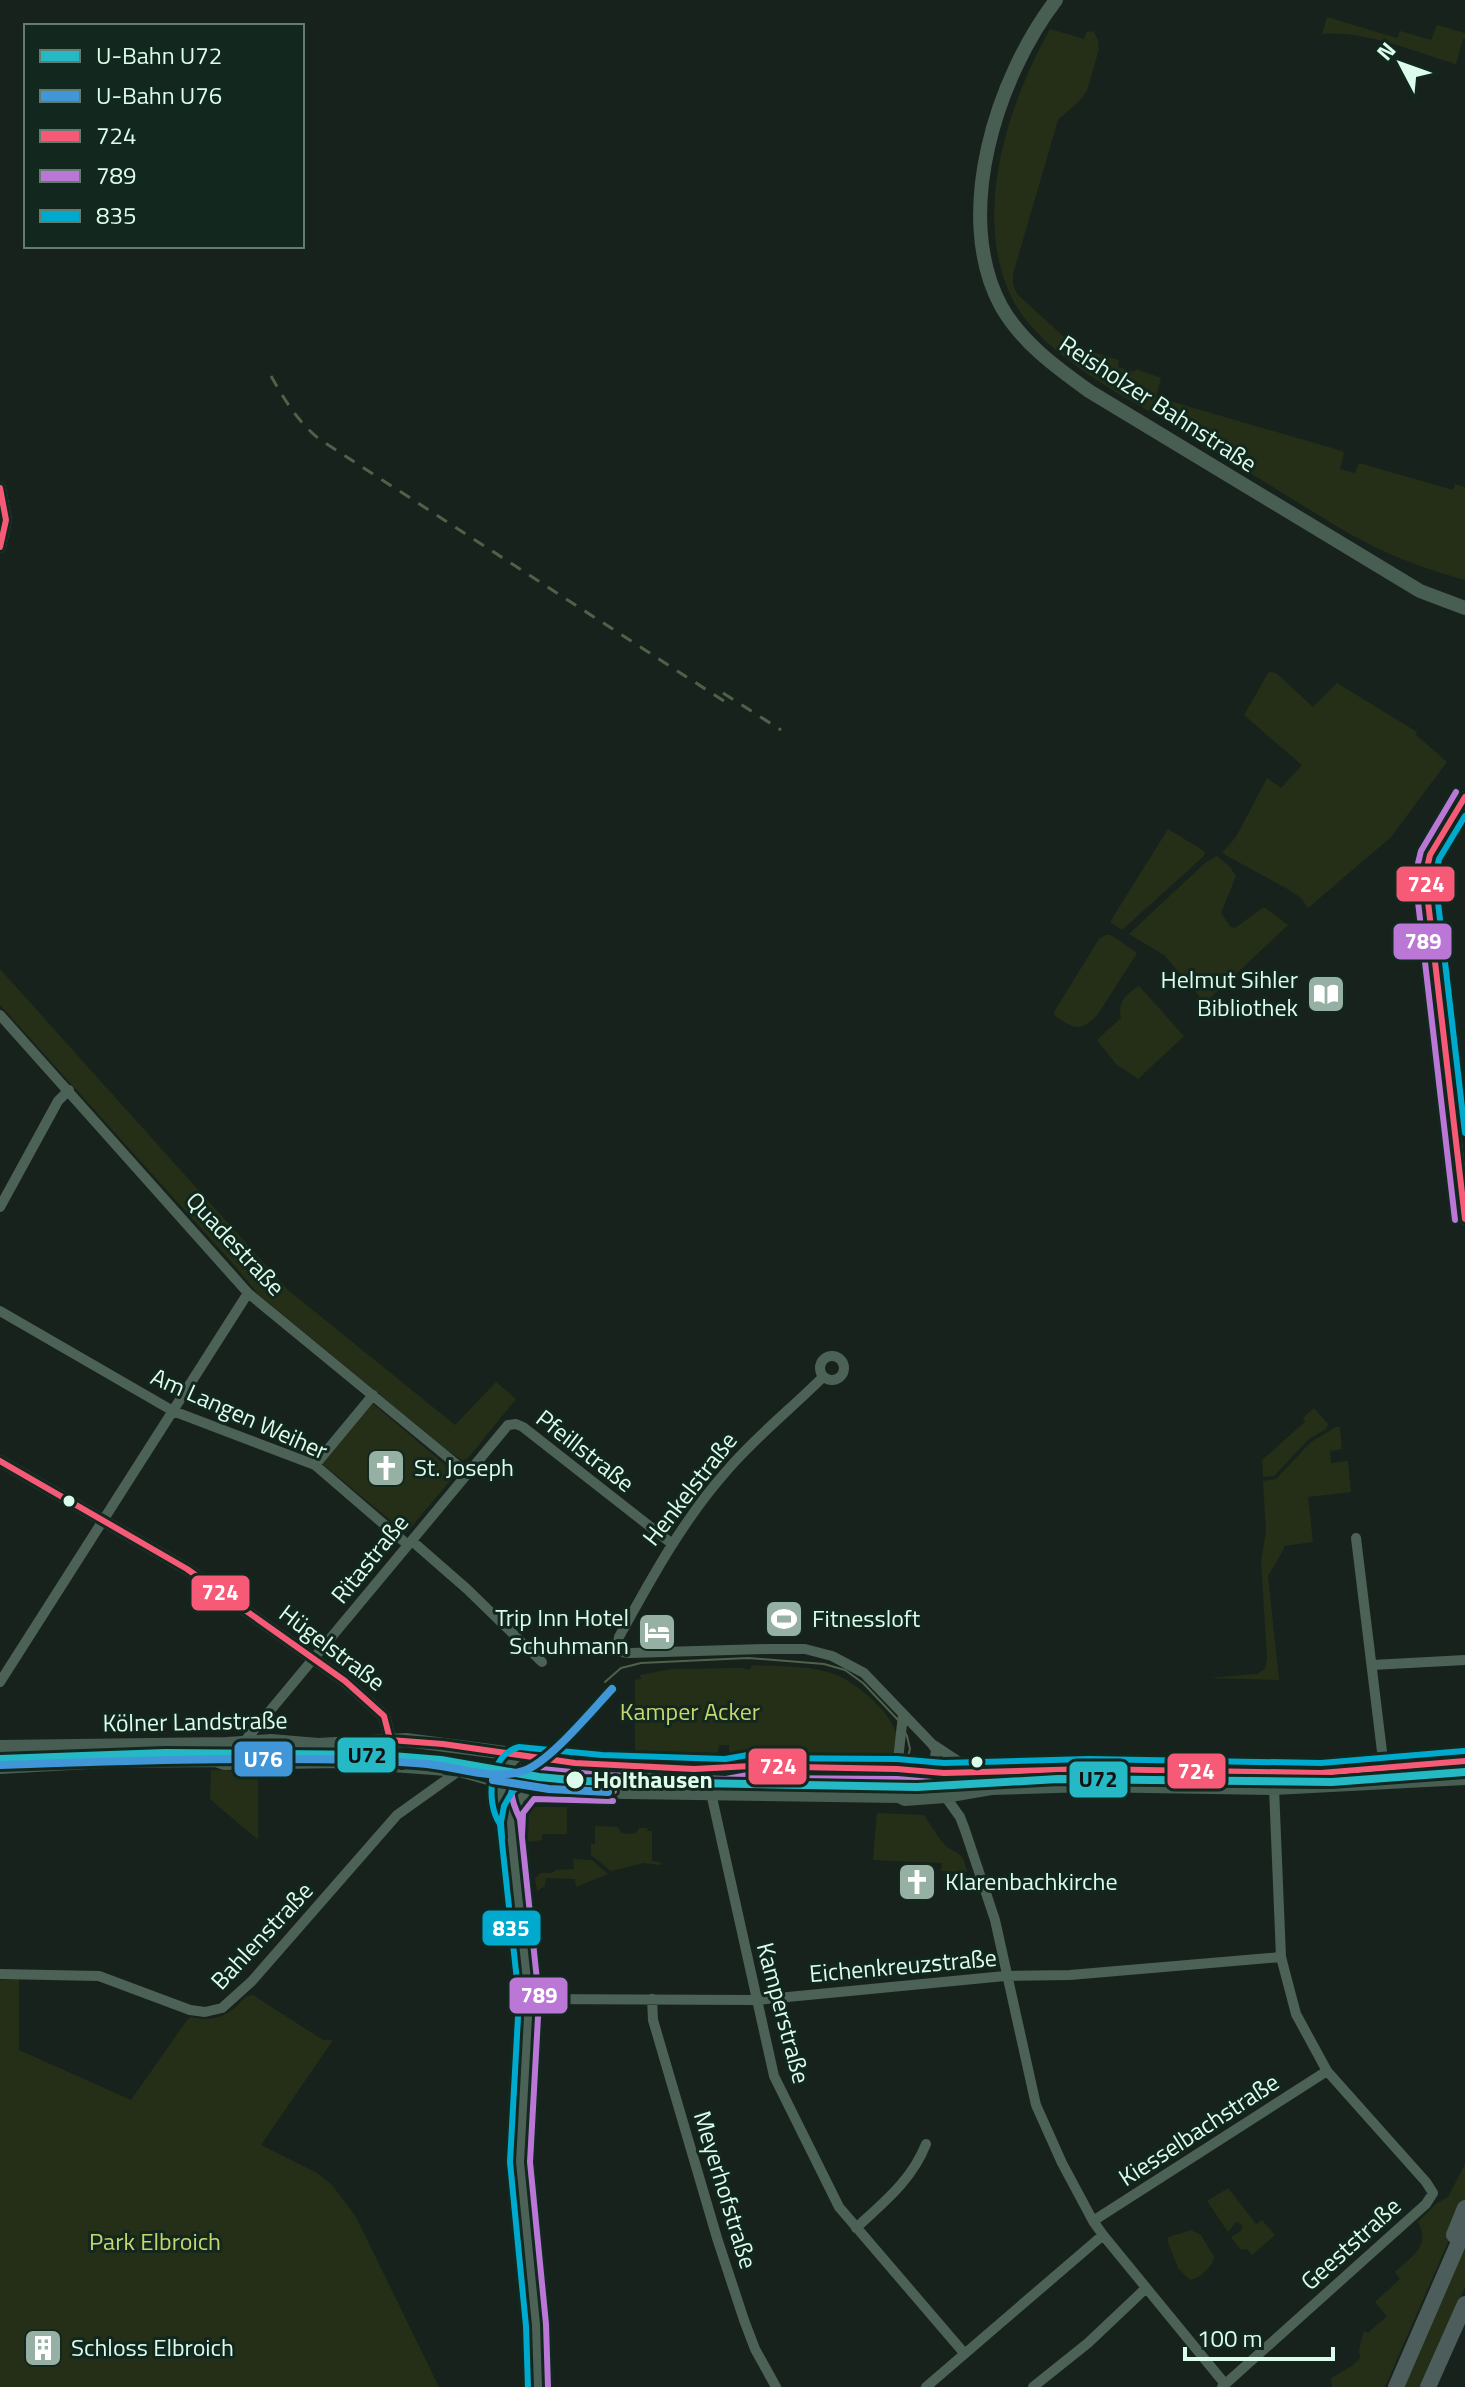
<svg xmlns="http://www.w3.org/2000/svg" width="1465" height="2387" font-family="'Titillium Web',sans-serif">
	<rect width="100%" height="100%" fill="#17221d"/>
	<path fill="#252f17" d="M1327 17 1397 38 1400 31 1431 40 1437 25 1465 33V39H1463L1456 64C1415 52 1364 30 1322 34Z
		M1050 29 1084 39 1087 31 1092 32 1093 30 1098 40 1099 49 1087 91 1080 100 1058 120 1013 274V284L1017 294 1075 347 1119 360 1118 367 1134 372 1136 369 1161 378 1156 397 1342 451 1344 453 1340 469 1355 473 1359 463 1453 490 1455 484 1465 487V580C1418 567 1380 552 1338 527 1284 494 1231 461 1177 428 1126 397 1043 356 1014 302 970 218 1007 106 1050 29Z
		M1271 672 1276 673 1313 707 1337 683 1417 732 1416 735 1447 762 1391 837 1308 908 1301 898 1291 891 1222 853 1236 837 1267 778 1281 788 1302 765 1244 715 1268 673Z
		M1168 829 1201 849 1205 852 1204 856 1122 930 1110 922Z
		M1217 856 1230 867 1236 876 1221 913 1230 926 1235 928 1264 907 1288 925 1205 1003 1164 955 1129 934 1206 862Z
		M1111 935 1137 953 1098 1014C1080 1033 1075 1029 1055 1016L1054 1012 1099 939 1106 935Z
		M0 969 288 1290 455 1425 496 1382 516 1399 468 1458 462 1460 447 1450 259 1295 234 1265 0 1005Z
		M1139 986 1184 1036 1138 1079 1116 1064 1097 1040 1121 1018C1117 1002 1127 993 1139 986Z
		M371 1402 456 1474 406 1533 320 1462Z
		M1314 1408 1328 1424 1326 1429 1309 1439 1274 1476 1263 1477 1262 1460 1305 1422 1303 1418Z
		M1336 1427H1340L1342 1449 1330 1451 1331 1463 1348 1461 1351 1492 1308 1497 1313 1542 1284 1546V1549L1268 1576 1279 1680 1208 1678 1257 1674 1265 1669 1267 1658 1261 1561 1266 1532 1263 1481 1276 1479 1311 1442Z
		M752 1665C778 1667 808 1665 834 1674 854 1681 892 1712 896 1734 897 1740 896 1747 896 1753H889L880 1755 729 1752V1745H719L718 1753 635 1751V1680L641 1679 640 1675 671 1669 743 1668 750 1670Z
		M211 1770 258 1771V1840L210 1799Z
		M529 1807H567V1834H542V1840L528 1842 524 1812Z
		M877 1813 924 1815C930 1824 936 1834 943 1843 955 1856 963 1848 967 1872L941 1871 942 1863 873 1860Z
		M595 1826 618 1827 621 1833 632 1834 637 1832 639 1828H648L647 1831H652V1861L660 1862V1865L644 1863 611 1871 591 1855V1844H595Z
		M573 1859 592 1860 608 1874 576 1887 575 1879 546 1878 545 1886 537 1891 535 1878 540 1873H551L556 1870 574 1869Z
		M19 1979V2050L131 2100 187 2020 191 2017C209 2021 223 2019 237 2006 243 2000 244 1996 253 1995L323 2040H333L261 2145 317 2173 332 2185 356 2217 439 2387H0V1980Z
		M1465 2164V2203L1385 2387H1332L1331 2378 1352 2366 1360 2358 1359 2349 1364 2331 1368 2333 1387 2316 1375 2302 1400 2279 1395 2272C1412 2256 1431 2247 1418 2222L1437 2203 1448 2197Z
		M1228 2188 1256 2224 1262 2220 1275 2235 1252 2255 1247 2249 1241 2250 1231 2237 1241 2231 1242 2225 1236 2222 1228 2232 1207 2201Z
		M1191 2230 1201 2235 1214 2257C1212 2267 1201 2278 1190 2280L1178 2268 1167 2240 1169 2237Z
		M1465 2243V2287L1421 2387H1403Z"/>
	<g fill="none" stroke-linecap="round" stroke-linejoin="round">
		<path stroke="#4d6256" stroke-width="10" d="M0 1015 248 1293 467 1473
			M0 1207 58 1101 69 1090
			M0 1311 173 1411 315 1465 408 1545
			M820 1368a12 12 0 1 1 24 0a12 12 0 1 1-24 0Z
			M823 1377C793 1407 758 1435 730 1467 684 1518 652 1577 619 1637L617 1647 621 1652 630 1653 768 1649H805L832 1656 864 1673 932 1744 973 1771
			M315 1465 373 1395
			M1356 1538 1384 1768
			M412 1541 467 1589 542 1662
			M1372 1665 1465 1660
			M0 1682 248 1293
			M244 1742 508 1425 516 1424 523 1427 671 1543
			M897 1769 903 1715
			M711 1793 774 2076 839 2207 964 2353
			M900 1796 915 1789 928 1771 935 1757 936 1750 932 1744
			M945 1796 960 1817 965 1830 995 1920 1036 2105 1062 2163 1093 2221 1103 2235 1225 2384
			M0 1974 99 1976 190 2010 205 2012 222 2008 252 1981 397 1815 460 1770
			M529 1999 757 2000 1005 1976 1070 1975 1281 1957
			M652 1999 653 2020 717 2238 744 2320 755 2349 776 2387
			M1093 2221 1327 2071
			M856 2228C884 2202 912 2180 926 2144
			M926 2387 1103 2235
			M1033 2387 1088 2343 1145 2289
			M1222 2387 1426 2204 1433 2193 1426 2182 1327 2071 1296 2014 1281 1957 1274 1788 1271 1783"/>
		<path stroke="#4d6256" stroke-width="12" d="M0 488 6 520 0 547
			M1465 797 1430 855 1425 876 1465 1219
			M0 1461 187 1569 345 1681 384 1716 394 1754 405 1767
			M522 1756C500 1764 494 1804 510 1820L529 1999 520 2162 536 2325 538 2387
			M510 1820 519 1797 531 1789"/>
		<path stroke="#485e52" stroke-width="14" d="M1056 0C997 77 952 215 1001 306 1021 342 1057 368 1089 391L1420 591 1465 608
			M0 1747 227 1744 271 1741 318 1745 406 1740 599 1765 726 1769 748 1765 760 1768 897 1769 944 1773 1089 1769 1261 1773H1321L1465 1761
			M0 1767 106 1761 216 1760 224 1763 338 1761 460 1770 516 1786 558 1791 899 1796 905 1799 945 1796 991 1788 1087 1785 1274 1788 1465 1778"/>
		<path stroke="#4c5d5c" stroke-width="16" d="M1454 2235 1465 2208
			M1396 2387 1465 2228
			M1428 2387 1465 2304"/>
		<path stroke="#4d6248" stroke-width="2" d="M605 1682 621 1668 641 1663 748 1658 824 1664 845 1670 863 1683 899 1721 907 1736 910 1749 906 1764 900 1774 886 1783 868 1786 770 1785"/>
		<path stroke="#4d6248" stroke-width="3" stroke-dasharray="12 10" stroke-linecap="butt" d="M271 376C284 399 298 422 319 439L730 705
			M723 693 781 730"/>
		<g stroke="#12271e" stroke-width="12">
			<path id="bus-1" d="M0 488 6 520 0 547
				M1465 797 1430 855 1425 876 1465 1219
				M0 1461 187 1569 345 1681 384 1716 393 1751 402 1764
				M390 1740 443 1744 575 1763 694 1769 751 1766 897 1769 944 1773 1089 1769 1321 1773 1465 1761
				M446 1769 470 1772 531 1789 614 1791"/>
		</g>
		<g stroke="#12271e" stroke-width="12">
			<path id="bus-2" d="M1455 1220 1415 876 1421 851 1456 792
				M522 1836 523 1813 534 1799 613 1801
				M548 2387 546 2324 530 2162 539 1999 520 1819C510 1798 507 1787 522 1767L601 1775 726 1779 748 1775 760 1778 897 1779 944 1783 1089 1779 1321 1783 1465 1771"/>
		</g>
		<g stroke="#12271e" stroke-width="12">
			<path id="bus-3" d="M1465 816 1439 859 1435 877 1465 1133
				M502 1838 501 1822 504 1806 512 1792 526 1780 613 1781
				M528 2387 526 2326 510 2162 519 1999 500 1824C485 1802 489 1754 519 1747L602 1755 725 1759 748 1755 761 1758 897 1759 944 1763 1089 1759 1321 1763 1464 1751"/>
		</g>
		<use href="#bus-1" stroke="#f75a77" stroke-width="6"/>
		<use href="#bus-2" stroke="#ba77d6" stroke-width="6"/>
		<use href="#bus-3" stroke="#00a9ce" stroke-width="6"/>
		<g stroke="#12271e" stroke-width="14">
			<path id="metro-1" d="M0 1759 165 1753 380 1755 441 1760 539 1777 581 1781 917 1787 1058 1779 1332 1782 1465 1772"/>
		</g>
		<g stroke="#12271e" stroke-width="14">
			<path id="metro-2" d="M0 1765C120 1761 240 1757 360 1760 382 1761 405 1762 427 1764 458 1767 493 1781 523 1771 549 1763 592 1710 612 1689
				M493 1780 549 1789 608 1792"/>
		</g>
		<use href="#metro-1" stroke="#25b8c5" stroke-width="8"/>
		<use href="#metro-2" stroke="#4096d7" stroke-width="8"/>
	</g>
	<defs>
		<g id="library-square" transform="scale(2)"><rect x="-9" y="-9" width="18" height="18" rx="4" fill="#97b0a4" stroke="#12271e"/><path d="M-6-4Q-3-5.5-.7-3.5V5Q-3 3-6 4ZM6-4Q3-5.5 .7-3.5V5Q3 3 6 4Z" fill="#fff"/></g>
		<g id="church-square" transform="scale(2)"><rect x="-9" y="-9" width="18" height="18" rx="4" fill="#97b0a4" stroke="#12271e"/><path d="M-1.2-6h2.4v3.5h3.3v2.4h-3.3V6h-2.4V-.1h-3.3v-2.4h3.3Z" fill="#fff"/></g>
		<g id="stadium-square" transform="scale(2)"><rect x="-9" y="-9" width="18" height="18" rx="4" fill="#97b0a4" stroke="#12271e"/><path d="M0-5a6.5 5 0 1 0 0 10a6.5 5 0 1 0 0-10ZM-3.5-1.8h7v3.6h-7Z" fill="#fff"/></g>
		<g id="hotel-square" transform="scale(2)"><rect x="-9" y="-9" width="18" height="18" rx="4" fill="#97b0a4" stroke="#12271e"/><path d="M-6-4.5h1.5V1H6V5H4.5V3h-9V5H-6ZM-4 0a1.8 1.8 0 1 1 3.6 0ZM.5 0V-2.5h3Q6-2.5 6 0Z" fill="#fff"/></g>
		<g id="building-square" transform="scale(2)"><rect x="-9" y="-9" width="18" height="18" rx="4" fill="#97b0a4" stroke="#12271e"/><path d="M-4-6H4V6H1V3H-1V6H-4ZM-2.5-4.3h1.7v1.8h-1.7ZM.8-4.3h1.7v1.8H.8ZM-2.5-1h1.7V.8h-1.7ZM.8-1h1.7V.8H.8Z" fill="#fff"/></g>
	</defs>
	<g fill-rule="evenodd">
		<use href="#library-square" x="1326" y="994"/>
		<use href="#church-square" x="386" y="1468"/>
		<use href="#stadium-square" x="784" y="1619"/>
		<use href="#hotel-square" x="657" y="1632"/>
		<use href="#church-square" x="917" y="1882"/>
		<use href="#building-square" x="43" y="2348"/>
	</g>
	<g fill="#dcfcec" stroke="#12271e" stroke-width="3">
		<circle cx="69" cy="1501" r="7"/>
		<circle cx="977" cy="1762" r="7"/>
		<circle cx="575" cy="1780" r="10"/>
	</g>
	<g text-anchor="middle" stroke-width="6" stroke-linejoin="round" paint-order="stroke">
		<g font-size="24" fill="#dcfcec" stroke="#12271e">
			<text transform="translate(1158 404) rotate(33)" y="8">Reisholzer Bahnstraße</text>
			<text transform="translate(235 1244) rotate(47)" y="8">Quadestraße</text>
			<text transform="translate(239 1414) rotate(24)" y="8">Am Langen Weiher</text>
			<text transform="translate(585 1451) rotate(38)" y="8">Pfeillstraße</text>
			<text transform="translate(690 1489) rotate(-52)" y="8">Henkelstraße</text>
			<text transform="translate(370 1559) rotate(-51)" y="8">Ritastraße</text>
			<text transform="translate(332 1648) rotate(37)" y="8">Hügelstraße</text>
			<text transform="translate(195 1722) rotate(-1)" y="8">Kölner Landstraße</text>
			<text transform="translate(262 1936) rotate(-47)" y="8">Bahlenstraße</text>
			<text transform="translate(903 1966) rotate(-5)" y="8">Eichenkreuzstraße</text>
			<text transform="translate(783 2013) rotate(75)" y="8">Kamperstraße</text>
			<text transform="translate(1199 2130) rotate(-33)" y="8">Kiesselbachstraße</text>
			<text transform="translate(725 2190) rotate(73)" y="8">Meyerhofstraße</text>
			<text transform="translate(1351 2244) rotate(-42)" y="8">Geeststraße</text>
		</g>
		<g font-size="24" fill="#dcfcec" stroke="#12271e" text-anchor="start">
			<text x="1298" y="988" text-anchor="end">Helmut Sihler<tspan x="1298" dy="28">Bibliothek</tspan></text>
			<text x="414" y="1476">St. Joseph</text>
			<text x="629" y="1626" text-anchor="end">Trip Inn Hotel<tspan x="629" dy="28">Schuhmann</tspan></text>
			<text x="812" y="1627">Fitnessloft</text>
			<text x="945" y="1890">Klarenbachkirche</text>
			<text x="71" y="2356">Schloss Elbroich</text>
		</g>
		<g font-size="24" fill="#c8d66e" stroke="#12271e">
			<text x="690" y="1720">Kamper Acker</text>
			<text x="155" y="2250">Park Elbroich</text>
		</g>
		<g font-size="24" font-weight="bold" fill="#dcfcec" stroke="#12271e" text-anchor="start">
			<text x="593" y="1788">Holthausen</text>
		</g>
	</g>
	<g stroke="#12271e" stroke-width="3">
		<rect x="1395" y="865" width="61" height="38" rx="8" fill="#f75a77"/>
		<rect x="1392" y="922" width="61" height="39" rx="8" fill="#ba77d6"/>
		<rect x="190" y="1574" width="61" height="38" rx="8" fill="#f75a77"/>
		<rect x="336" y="1736" width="61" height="38" rx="8" fill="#25b8c5"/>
		<rect x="233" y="1740" width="61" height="38" rx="8" fill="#4096d7"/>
		<rect x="747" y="1747" width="61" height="39" rx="8" fill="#f75a77"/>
		<rect x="1166" y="1752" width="61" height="38" rx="8" fill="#f75a77"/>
		<rect x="1068" y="1760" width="61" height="39" rx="8" fill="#25b8c5"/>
		<rect x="481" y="1909" width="61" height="38" rx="8" fill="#00a9ce"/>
		<rect x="508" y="1976" width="61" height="39" rx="8" fill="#ba77d6"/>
	</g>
	<g font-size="22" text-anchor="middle" font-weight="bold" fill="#fff">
		<text x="1426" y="892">724</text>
		<text x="1423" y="949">789</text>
		<text x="220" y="1600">724</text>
		<text x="263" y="1767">U76</text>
		<text x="778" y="1774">724</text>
		<text x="1196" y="1779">724</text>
		<text x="511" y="1936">835</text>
		<text x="539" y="2003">789</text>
	</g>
	<g font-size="22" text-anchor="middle" font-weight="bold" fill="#111">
		<text x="367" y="1763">U72</text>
		<text x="1098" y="1787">U72</text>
	</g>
	<rect x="24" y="24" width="280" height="224" fill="#12271e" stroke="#637c70" stroke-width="2"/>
	<rect x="40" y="50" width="40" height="12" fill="#25b8c5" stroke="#637c70" stroke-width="2"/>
	<text x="96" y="64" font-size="24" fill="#dcfcec">U-Bahn U72</text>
	<rect x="40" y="90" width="40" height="12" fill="#4096d7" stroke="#637c70" stroke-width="2"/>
	<text x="96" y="104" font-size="24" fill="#dcfcec">U-Bahn U76</text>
	<rect x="40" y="130" width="40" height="12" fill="#f75a77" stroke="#637c70" stroke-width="2"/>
	<text x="96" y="144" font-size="24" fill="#dcfcec">724</text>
	<rect x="40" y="170" width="40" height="12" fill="#ba77d6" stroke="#637c70" stroke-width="2"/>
	<text x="96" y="184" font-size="24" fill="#dcfcec">789</text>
	<rect x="40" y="210" width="40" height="12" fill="#00a9ce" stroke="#637c70" stroke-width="2"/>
	<text x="96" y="224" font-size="24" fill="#dcfcec">835</text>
	<g transform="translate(1401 64) rotate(311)" stroke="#12271e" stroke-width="6" paint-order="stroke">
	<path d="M0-6L14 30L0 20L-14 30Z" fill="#dcfcec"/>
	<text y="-12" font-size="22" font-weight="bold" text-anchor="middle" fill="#dcfcec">N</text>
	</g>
	<path d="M1185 2347v12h148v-12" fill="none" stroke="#dcfcec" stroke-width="4"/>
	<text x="1197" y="2347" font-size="24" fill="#dcfcec" stroke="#12271e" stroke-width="6" paint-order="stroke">100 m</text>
</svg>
